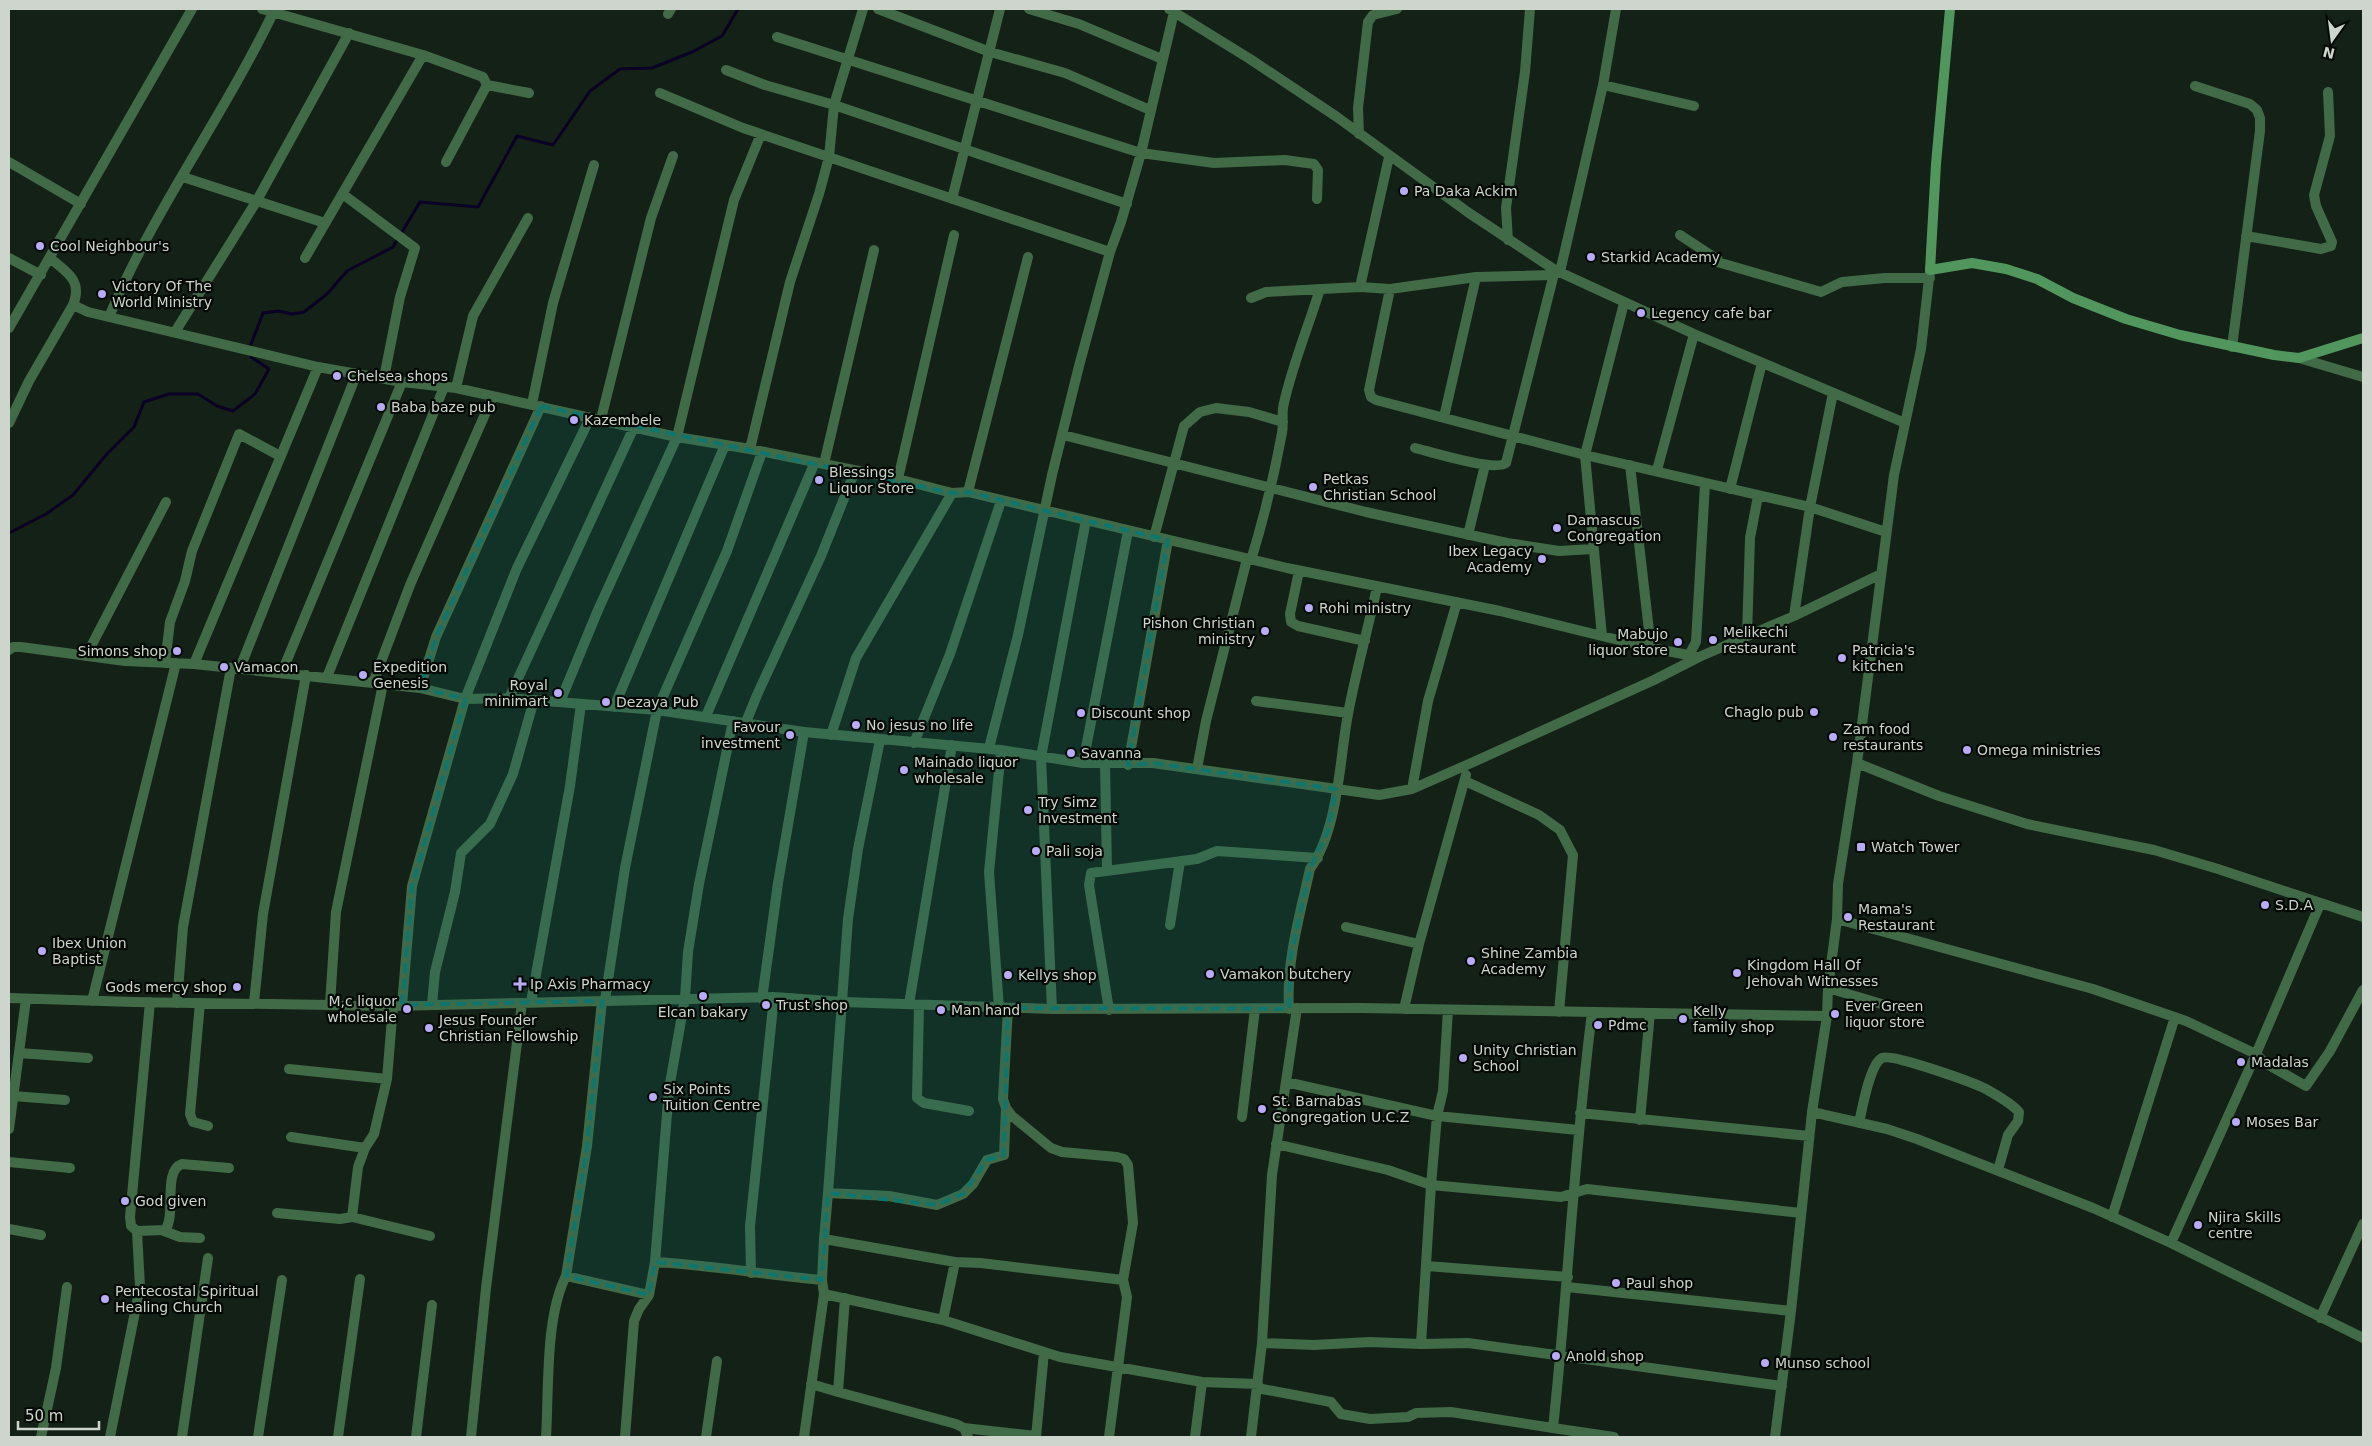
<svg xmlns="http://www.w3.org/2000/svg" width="2372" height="1446" font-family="'DejaVu Sans',sans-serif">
	<rect width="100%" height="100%" fill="#142116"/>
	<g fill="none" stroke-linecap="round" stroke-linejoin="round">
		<path stroke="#0b0025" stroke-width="3" d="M250 347 263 313 278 311 292 314 304 312 327 294 347 271 393 247 420 202 478 207 517 136 553 145 590 91 620 69 652 68 692 52 722 36 738 9
			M9 533 46 514 73 495 106 455 134 427 144 402 169 394H198L217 406 233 411 255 394 269 369 251 357 250 354"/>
		<path stroke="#416a47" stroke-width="10" d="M262 9 423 55 483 77 487 85 446 162
			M878 9 990 52 1065 73 1150 110
			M1029 9 1079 24 1162 59
			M1169 9 1250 59 1337 117 1469 213 1555 270 1694 334 1905 423
			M668 14 671 9
			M777 37 1141 153 1214 163 1285 160 1314 164 1318 170 1317 199
			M726 70 765 85 834 105 1127 204
			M487 85 529 93
			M1603 85 1694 106
			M2195 86 2250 104 2257 110 2260 118V131L2232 347
			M660 93 743 128 1110 252
			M1359 134 1358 108 1368 22 1373 15 1397 9
			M9 162 81 204
			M183 177 325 223
			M344 195 415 248 400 297 384 378
			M952 199 1000 9
			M1680 235 1718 260
			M2246 236 2321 249 2331 246 2332 242 2316 206 2314 195 2330 136 2328 92
			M1508 240 1506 208 1525 72 1530 9
			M9 258 41 275
			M50 258C67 273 83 280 73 305L88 312 109 317 318 367 402 382 456 388 677 437 750 449 898 479 952 493 968 492 1287 568 1500 611 1651 648 1699 657
			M305 258 423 55
			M1714 261 1821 292 1842 282 1885 278H1930
			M1560 272 1603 85 1616 9
			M1360 287 1389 157
			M1390 289 1369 390 1371 397 1376 400 1585 455 1810 507 1886 532
			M1251 298 1266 292 1360 287 1390 289 1476 277 1554 275
			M109 317C153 211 223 117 273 13
			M9 328 192 9
			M175 332 256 202 349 33
			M2299 358 2363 377
			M456 388 473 316 528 218
			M532 404 553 303 594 165
			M1444 417 1476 277
			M601 419 651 218 673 156
			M9 423 29 381 73 305
			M1063 435 1366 512 1507 543 1559 551 1593 549
			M1415 448C1431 452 1495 472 1506 463L1555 270
			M750 449 790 282 819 194 829 157 834 105 863 9
			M824 464 874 250
			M1630 465 1651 648
			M1657 470 1694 334
			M898 479 954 235
			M1730 489 1762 363
			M968 492 1028 257
			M1468 535 1485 465
			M1154 537 1184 426 1200 412 1216 408 1249 412 1283 422
			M1251 560C1264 518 1274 476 1282 433 1284 423 1281 413 1284 403 1293 363 1308 328 1320 289
			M1299 571 1290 614 1291 622 1298 626 1365 641
			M1794 616 1810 507 1833 393
			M1602 636 1585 455 1624 303
			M1747 636 1750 538 1758 496
			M9 650 13 647H21L125 661 194 664 420 688 465 699 509 698 657 710 804 732 1001 750 1083 763H1153L1379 795 1412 789 1469 764 1654 680 1699 657 1794 616 1881 574
			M1689 655 1696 642 1705 484
			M86 656 166 502
			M165 663 170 622 185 581 192 551 239 434 280 456
			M194 664 318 367
			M240 668 357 373
			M282 672 402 382
			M327 677 444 387
			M373 683 410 585 493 396
			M420 688 436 637 541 406
			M509 698 634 427
			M1256 701 1348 713
			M560 702 598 610 677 437 734 200 761 134
			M614 707 725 445
			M706 716 815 462
			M733 721 699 884 688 952 685 998 669 1089 655 1262C711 1265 766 1275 822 1280
			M746 722 757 695 821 556 855 471
			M831 735 856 658 952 493
			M914 743 950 654 1001 501
			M989 748 1018 635 1052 475 1079 366 1110 252 1121 222 1141 153 1174 12
			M1083 763 1128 531
			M1105 763 1107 870
			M1857 763 1939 796 2027 824 2154 850 2218 869 2363 917
			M1128 765 1168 540
			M1197 769 1206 721 1247 559
			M1465 781 1539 815 1560 830 1573 855 1559 1012
			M1412 789 1428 701 1457 602
			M1837 919 2093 989 2186 1021 2256 1054 2265 1063 2306 1086 2330 1051 2363 990
			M1170 925 1180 861
			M1346 927 1419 944
			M1828 988 1895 1008
			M9 998 134 1002 393 1006 774 997 843 1002 1052 1009 1360 1008 1827 1016
			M762 999 778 883 804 732
			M605 1000 625 868 657 710 727 551 762 452
			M92 1001 176 663
			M150 1002 130 1217 131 1226 137 1231 165 1230C177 1215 162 1171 182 1164L229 1168
			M531 1002 570 786 581 704
			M177 1003 183 927 231 668
			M200 1003 190 1114 193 1122 208 1126
			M254 1003 263 914 306 675
			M330 1004 336 912 383 684
			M432 1004 435 972 455 892 461 853 490 824 513 774 534 700
			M909 1004 952 745
			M402 1005 412 886 465 699 517 568 590 418
			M919 1005 917 1098 924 1103 969 1111
			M999 1008 989 872 1001 750
			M1052 1009 1041 757 1086 520
			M1289 1009C1286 961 1300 915 1310 869 1339 828 1339 762 1348 714 1356 671 1368 629 1377 587
			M1404 1009 1419 944 1466 775
			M1109 1010 1089 885 1091 873 1197 859 1217 851 1318 858
			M1592 1013C1574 1151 1568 1290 1553 1428L1614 1437
			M19 1053 88 1058
			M289 1069 387 1079
			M1286 1082 1437 1116 1578 1130
			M13 1096 65 1100
			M1812 1112 1887 1129 1917 1139 2093 1208 2171 1243 2363 1338
			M1580 1113 1809 1136
			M1242 1117 1255 1009
			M1640 1120 1650 1013
			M1859 1123C1862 1109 1870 1064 1882 1058 1892 1053 1971 1082 1984 1088 1995 1094 2011 1103 2019 1112L2018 1121 2008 1135 1998 1170
			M9 1129 26 999
			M291 1137 365 1148
			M1276 1144 1388 1170 1431 1185 1561 1197 1587 1189 1801 1213
			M9 1162 70 1168
			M828 1193 848 919 858 849 880 740
			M277 1213 340 1219 352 1217 358 1167 365 1148 374 1134 387 1079 393 1006
			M352 1217 430 1236
			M2112 1217 2175 1017
			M9 1229 41 1235
			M164 1231 180 1237 200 1238
			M824 1239 828 1193 889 1196 937 1205 963 1194 973 1184 987 1160 1004 1155 1006 1108
			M2171 1243 2256 1054 2320 904
			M1427 1266 1568 1277
			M751 1273 750 1226 774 997
			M566 1276 649 1295
			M1567 1287 1791 1311
			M824 1294 943 1320 1060 1357 1202 1382 1258 1384
			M845 1298 838 1392 956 1424 964 1428 968 1437
			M2320 1318 2363 1224
			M943 1320 955 1262
			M1262 1343 1314 1345 1370 1342 1421 1344 1468 1343 1782 1386
			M1421 1344 1431 1185 1437 1116 1443 1091 1448 1010
			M811 1384 838 1392
			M1257 1388 1331 1402 1341 1414 1370 1419 1408 1417 1416 1413 1451 1412 1553 1428
			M964 1428 1036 1436
			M41 1437 56 1368 67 1287
			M110 1437 140 1287 137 1231
			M182 1437 208 1258
			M258 1437 282 1280
			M338 1437 360 1279
			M416 1437 432 1305
			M471 1437 486 1288 522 1003
			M546 1437C549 1390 545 1317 566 1276L587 1146 602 1001
			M625 1437 634 1321 639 1309 649 1295 655 1262
			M706 1437 717 1361
			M804 1437 824 1294 822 1280 824 1239 955 1262 981 1263 1123 1280 1133 1223 1128 1165 1124 1159 1117 1157 1062 1152 1051 1148 1012 1116 1006 1108 1003 1099 1008 1008
			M1036 1437 1044 1352
			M1109 1437 1127 1297 1123 1280
			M1195 1437 1202 1382
			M1251 1437 1262 1343 1272 1175 1297 1008
			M1775 1437 1791 1311 1812 1112 1827 1016 1828 988 1837 919 1838 884 1857 763 1894 475 1921 349 1930 270"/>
		<path stroke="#51965d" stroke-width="10" d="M1950 9 1936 164 1930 270 1972 263 2006 269 2037 279 2073 298 2126 319 2180 335 2274 355 2299 358 2363 338"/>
	</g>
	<path fill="#0f766e" fill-opacity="0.2" stroke="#0f766e" stroke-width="4" stroke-dasharray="10 6" stroke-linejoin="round" d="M541 406 952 493 968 492 1168 540 1128 765 1153 763 1336 789 1329 829 1310 869 1291 957 1289 1009 1008 1008 1004 1155 987 1160 963 1194 937 1205 828 1193 822 1280 655 1262 649 1295 566 1276 587 1146 602 1001 402 1005 412 886 465 699 420 688 436 637Z"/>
	<g fill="#b8abf7" stroke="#050905" stroke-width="2">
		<circle cx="1404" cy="191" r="5"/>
		<circle cx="40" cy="246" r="5"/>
		<circle cx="1591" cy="257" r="5"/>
		<circle cx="102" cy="294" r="5"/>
		<circle cx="1641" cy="313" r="5"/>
		<circle cx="337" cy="376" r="5"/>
		<circle cx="381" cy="407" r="5"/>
		<circle cx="574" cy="420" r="5"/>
		<circle cx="819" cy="480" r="5"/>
		<circle cx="1313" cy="487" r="5"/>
		<circle cx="1557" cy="528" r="5"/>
		<circle cx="1542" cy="559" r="5"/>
		<circle cx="1309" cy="608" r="5"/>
		<circle cx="1265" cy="631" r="5"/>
		<circle cx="1713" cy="640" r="5"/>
		<circle cx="1678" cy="642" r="5"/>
		<circle cx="177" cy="651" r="5"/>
		<circle cx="1842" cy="658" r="5"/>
		<circle cx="224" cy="667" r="5"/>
		<circle cx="363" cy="675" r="5"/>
		<circle cx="558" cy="693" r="5"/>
		<circle cx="606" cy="702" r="5"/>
		<circle cx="1814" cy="712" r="5"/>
		<circle cx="1081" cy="713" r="5"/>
		<circle cx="856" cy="725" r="5"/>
		<circle cx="790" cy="735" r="5"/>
		<circle cx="1833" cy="737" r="5"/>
		<circle cx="1967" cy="750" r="5"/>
		<circle cx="1071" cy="753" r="5"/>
		<circle cx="904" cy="770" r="5"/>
		<circle cx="1028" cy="810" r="5"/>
		<rect x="1856" y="842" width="10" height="10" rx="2.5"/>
		<circle cx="1036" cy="851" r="5"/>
		<circle cx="2265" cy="905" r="5"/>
		<circle cx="1848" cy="917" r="5"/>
		<circle cx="42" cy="951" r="5"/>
		<circle cx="1471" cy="961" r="5"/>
		<circle cx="1737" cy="973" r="5"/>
		<circle cx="1210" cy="974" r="5"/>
		<circle cx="1008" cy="975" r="5"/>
		<path d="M517.5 976.5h5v5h5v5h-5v5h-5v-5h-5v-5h5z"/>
		<circle cx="237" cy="987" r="5"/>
		<circle cx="703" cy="996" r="5"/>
		<circle cx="766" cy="1005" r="5"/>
		<circle cx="407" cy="1009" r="5"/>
		<circle cx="941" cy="1010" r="5"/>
		<circle cx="1835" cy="1014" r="5"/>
		<circle cx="1683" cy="1019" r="5"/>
		<circle cx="1598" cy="1025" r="5"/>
		<circle cx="429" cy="1028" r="5"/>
		<circle cx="1463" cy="1058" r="5"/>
		<circle cx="2241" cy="1062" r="5"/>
		<circle cx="653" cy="1097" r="5"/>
		<circle cx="1262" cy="1109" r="5"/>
		<circle cx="2236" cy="1122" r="5"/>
		<circle cx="125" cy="1201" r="5"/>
		<circle cx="2198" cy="1225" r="5"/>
		<circle cx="1616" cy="1283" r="5"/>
		<circle cx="105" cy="1299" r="5"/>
		<circle cx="1556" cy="1356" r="5"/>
		<circle cx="1765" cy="1363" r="5"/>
	</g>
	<g text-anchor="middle" stroke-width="4.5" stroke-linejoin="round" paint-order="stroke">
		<g font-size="14" fill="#cdd5cd" stroke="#050905" text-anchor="start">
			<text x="1414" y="196">Pa Daka Ackim</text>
			<text x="50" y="251">Cool Neighbour's</text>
			<text x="1601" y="262">Starkid Academy</text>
			<text x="112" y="291">Victory Of The<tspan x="112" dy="16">World Ministry</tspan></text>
			<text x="1651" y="318">Legency cafe bar</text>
			<text x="347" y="381">Chelsea shops</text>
			<text x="391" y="412">Baba baze pub</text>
			<text x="584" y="425">Kazembele</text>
			<text x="829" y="477">Blessings<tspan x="829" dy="16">Liquor Store</tspan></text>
			<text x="1323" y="484">Petkas<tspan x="1323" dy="16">Christian School</tspan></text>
			<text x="1567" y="525">Damascus<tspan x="1567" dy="16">Congregation</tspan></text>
			<text x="1532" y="556" text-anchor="end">Ibex Legacy<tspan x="1532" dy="16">Academy</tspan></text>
			<text x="1319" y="613">Rohi ministry</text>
			<text x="1255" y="628" text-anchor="end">Pishon Christian<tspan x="1255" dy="16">ministry</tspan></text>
			<text x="1723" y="637">Melikechi<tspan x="1723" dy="16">restaurant</tspan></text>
			<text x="1668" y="639" text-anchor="end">Mabujo<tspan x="1668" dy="16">liquor store</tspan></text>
			<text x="1852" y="655">Patricia's<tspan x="1852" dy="16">kitchen</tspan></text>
			<text x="167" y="656" text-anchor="end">Simons shop</text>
			<text x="234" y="672">Vamacon</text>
			<text x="373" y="672">Expedition<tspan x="373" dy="16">Genesis</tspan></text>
			<text x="548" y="690" text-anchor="end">Royal<tspan x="548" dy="16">minimart</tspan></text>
			<text x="616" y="707">Dezaya Pub</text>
			<text x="1804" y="717" text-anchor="end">Chaglo pub</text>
			<text x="1091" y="718">Discount shop</text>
			<text x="866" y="730">No jesus no life</text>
			<text x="780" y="732" text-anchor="end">Favour<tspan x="780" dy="16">investment</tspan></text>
			<text x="1843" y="734">Zam food<tspan x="1843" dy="16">restaurants</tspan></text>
			<text x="1977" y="755">Omega ministries</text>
			<text x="1081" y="758">Savanna</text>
			<text x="914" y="767">Mainado liquor<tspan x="914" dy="16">wholesale</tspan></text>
			<text x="1038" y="807">Try Simz<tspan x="1038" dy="16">Investment</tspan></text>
			<text x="1871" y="852">Watch Tower</text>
			<text x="1046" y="856">Pali soja</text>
			<text x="2275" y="910">S.D.A</text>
			<text x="1858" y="914">Mama's<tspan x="1858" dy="16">Restaurant</tspan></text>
			<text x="52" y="948">Ibex Union<tspan x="52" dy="16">Baptist</tspan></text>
			<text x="1481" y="958">Shine Zambia<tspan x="1481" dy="16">Academy</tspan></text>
			<text x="1747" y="970">Kingdom Hall Of<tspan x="1747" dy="16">Jehovah Witnesses</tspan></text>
			<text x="1220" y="979">Vamakon butchery</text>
			<text x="1018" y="980">Kellys shop</text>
			<text x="530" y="989">Ip Axis Pharmacy</text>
			<text x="227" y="992" text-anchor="end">Gods mercy shop</text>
			<text x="397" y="1006" text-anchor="end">M,c liquor<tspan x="397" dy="16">wholesale</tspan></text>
			<text x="776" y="1010">Trust shop</text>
			<text x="1845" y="1011">Ever Green<tspan x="1845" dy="16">liquor store</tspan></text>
			<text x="951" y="1015">Man hand</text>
			<text x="1693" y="1016">Kelly<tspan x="1693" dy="16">family shop</tspan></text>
			<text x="703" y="1017" text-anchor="middle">Elcan bakary</text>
			<text x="439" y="1025">Jesus Founder<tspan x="439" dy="16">Christian Fellowship</tspan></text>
			<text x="1608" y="1030">Pdmc</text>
			<text x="1473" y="1055">Unity Christian<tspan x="1473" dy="16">School</tspan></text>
			<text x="2251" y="1067">Madalas</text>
			<text x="663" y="1094">Six Points<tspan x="663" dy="16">Tuition Centre</tspan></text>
			<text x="1272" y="1106">St. Barnabas<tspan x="1272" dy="16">Congregation U.C.Z</tspan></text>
			<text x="2246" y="1127">Moses Bar</text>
			<text x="135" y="1206">God given</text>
			<text x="2208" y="1222">Njira Skills<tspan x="2208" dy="16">centre</tspan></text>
			<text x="1626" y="1288">Paul shop</text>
			<text x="115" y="1296">Pentecostal Spiritual<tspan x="115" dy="16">Healing Church</tspan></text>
			<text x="1566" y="1361">Anold shop</text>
			<text x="1775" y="1368">Munso school</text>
		</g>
	</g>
	<rect width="2372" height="1446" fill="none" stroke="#cdd5cd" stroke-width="20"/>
	<g transform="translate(2332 40) rotate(194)" stroke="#050905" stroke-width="4" paint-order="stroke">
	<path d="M0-4L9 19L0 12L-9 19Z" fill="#cdd5cd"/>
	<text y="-8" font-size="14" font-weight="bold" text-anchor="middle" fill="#cdd5cd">N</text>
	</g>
	<path d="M18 1421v8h81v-8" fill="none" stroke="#cdd5cd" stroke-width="2.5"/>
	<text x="25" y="1421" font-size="15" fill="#cdd5cd" stroke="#050905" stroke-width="4" paint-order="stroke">50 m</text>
</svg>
